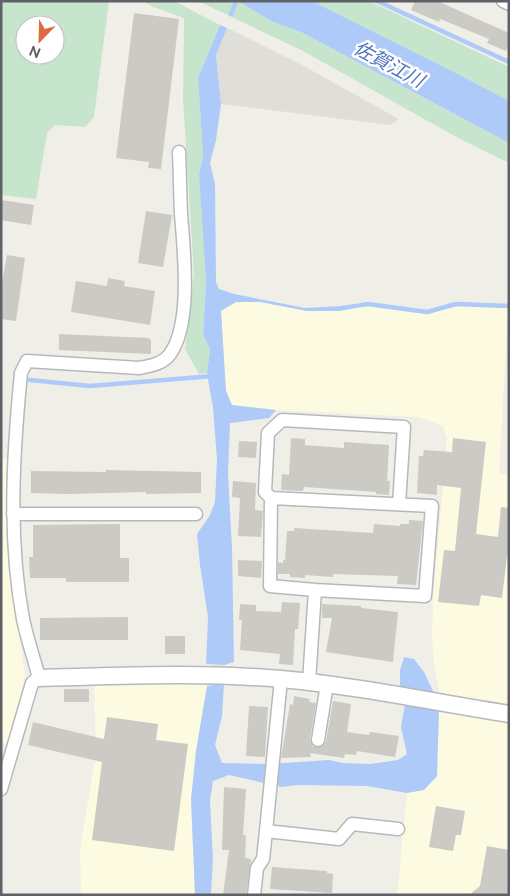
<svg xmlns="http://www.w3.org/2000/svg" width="510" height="896" font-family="Raleway,'Noto Sans JP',sans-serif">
	<rect width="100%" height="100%" fill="#f0efe7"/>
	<path fill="#fcfae0" d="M236 302H260L307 311H339L367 306 427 314 457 306 508 307 499 474 509 475V705L440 694 434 665 432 638 433 598 447 439 443 426 418 417 276 410 232 405 226 391 221 311Z
		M1 459H7V516L11 578 25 676 8 748 1 739Z
		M193 682 207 686 196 751 191 799 195 895H81L80 849 96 754 94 684Z
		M439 710 509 722V895H397L407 793 424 790 437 776Z"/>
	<path fill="#dfded9" d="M227 28 302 65 399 119 390 125 221 104 216 55Z"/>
	<path fill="#c6e5cc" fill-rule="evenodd" d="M1 1H109L94 117 85 127 55 125 47 133 36 199 1 195ZM25 25H55V55H25Z
		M143 1H174L220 25 198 78 203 156 199 175 206 282 203 335 210 349 207 373 199 374 185 349 194 275 183 99 184 18 153 7Z
		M198 1H238L271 21 303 33 509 143V163L460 139 303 51Z
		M312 1H369L509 67V101L456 73Z"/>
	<path fill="#aecaf9" d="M238 1H312L456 73 509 101V143L303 33 271 21Z
		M220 25 227 28 216 55 221 104 216 140 210 163 215 184 216 282 219 289 234 294 305 308 341 306 368 302 367 306 339 311H307L260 302H236L221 311 226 391 232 405 276 410 269 418 230 423 228 474 232 549 234 662 224 665 206 664 208 617 200 565 197 534 210 515 215 502 217 459 213 408 207 373 210 349 203 335 206 282 199 175 203 156 198 78Z
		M404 657 414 659 424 672 434 693 439 710 437 776 424 790 407 793 367 786 298 785 282 787 229 775 213 781 210 801 213 858 211 895H195L191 799 196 751 207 686 224 684 222 716 215 745 222 763 269 764 329 760 343 763 370 764 398 760 407 754 401 727 405 704 400 690V670Z"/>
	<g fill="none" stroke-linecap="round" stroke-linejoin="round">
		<path stroke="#aecaf9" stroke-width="4.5" d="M377 1 509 62
			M231 14 236 1
			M362 305 368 304 427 312 456 304 509 306
			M30 380 90 386 213 376"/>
	</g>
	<path fill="#cbcac4" d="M415 1H437L509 33V44L506 51 487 43 489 39 440 19 439 22 411 10Z
		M134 13 179 19 161 169 148 168 149 162 116 158Z
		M1 200 34 205 31 225 1 220Z
		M146 211 172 215 163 267 138 263Z
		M7 255 25 258 16 321 1 319V289Z
		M108 278 125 281 124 286 155 291 150 325 71 312 76 281 107 286Z
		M59 334 148 338 151 340V354L59 350Z
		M291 438 305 439V445L344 448V442L389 445 387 481H390L389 495 376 494V492L304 487 303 491 281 490 282 474 289 475Z
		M453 438 486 442 476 534 498 537 501 507 509 508V556H507L502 598 481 595 479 606 438 602 444 550 455 551 461 488 437 485V495L417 493 419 456H423L424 450 452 452Z
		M239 441 257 442 256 458 238 457Z
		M106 470 201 472V493L146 494V492L68 494 31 493V471L106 472Z
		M233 481 256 483 255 510 263 511 261 537 238 536 240 498 232 497Z
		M409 520 423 521 416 585 397 584 398 576 333 574V577L305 575V578L290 577V574H278V562L283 563V560H285L287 531H294V528L373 533 374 524 400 526V524H409Z
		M120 524V558H129V582H66V578H30L29 557H33V525Z
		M238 560 262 561 261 578 238 576Z
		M282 602 300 603 298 629H295L293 665 279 664 280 654 240 650 242 620H239L240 604 256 605V611L281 612Z
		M322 604 361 606V608L398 612 393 662 326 652 332 618H322Z
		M128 617V640H40V618Z
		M165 636H185V654H165Z
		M64 689H89V702H64Z
		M294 696 310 699 309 702 316 703 310 739 313 747H321L326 742 333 701 351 704 347 732 369 735 370 732 399 736 395 757 357 751 356 755 345 754 344 758 310 753 311 757 281 758 290 704 293 705Z
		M249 706 268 707 265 757 246 756Z
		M107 717 158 724 156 740 188 744 174 851 92 840 102 762 28 745 33 722 104 739Z
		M224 787 246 789 243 835H246L245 858 251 859 246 895H223L229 850H222Z
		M436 806 465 811 461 835H456L453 851 429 847Z
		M487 846 509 850V895H469L480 886Z
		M272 867 327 871V873L333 874 332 893 270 889Z"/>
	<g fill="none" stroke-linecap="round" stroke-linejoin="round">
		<g stroke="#b7b8bd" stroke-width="15">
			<path id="minor" d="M503 1 509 4
				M271 498 432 506 425 596 315 590
				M13 514H196
				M309 682 315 590 270 586 271 498 265 492 268 433 282 420 404 427 399 504
				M318 740 327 684
				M1 789 32 683 39 678C34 658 27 639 23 619 8 538 13 454 21 373L27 361 139 368C150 366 163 364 170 354 192 324 184 251 181 214 180 193 180 173 179 152
				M266 831 339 839 352 824 398 829
				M254 895 257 868 263 859 266 831 281 679"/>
		</g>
		<g stroke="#b7b8bd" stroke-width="19">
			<path id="tertiary" d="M39 678C120 676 200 672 281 679 357 686 433 702 509 714"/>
		</g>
		<use href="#minor" stroke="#fff" stroke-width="12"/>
		<use href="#tertiary" stroke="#fff" stroke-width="16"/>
	</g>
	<g text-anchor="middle" stroke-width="5" stroke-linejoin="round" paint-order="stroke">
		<g font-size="19" font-style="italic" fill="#5171bc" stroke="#fff">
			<text transform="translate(389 64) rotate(28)" y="7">佐賀江川</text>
		</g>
	</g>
	<rect width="510" height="896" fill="none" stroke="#5f6166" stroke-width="5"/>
	<g transform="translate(40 40) rotate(203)"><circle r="24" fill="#ffffff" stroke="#bfc0c2"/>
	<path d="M0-4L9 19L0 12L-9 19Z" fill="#dd6a40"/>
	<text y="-8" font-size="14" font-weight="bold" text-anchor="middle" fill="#5f6166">N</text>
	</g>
</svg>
